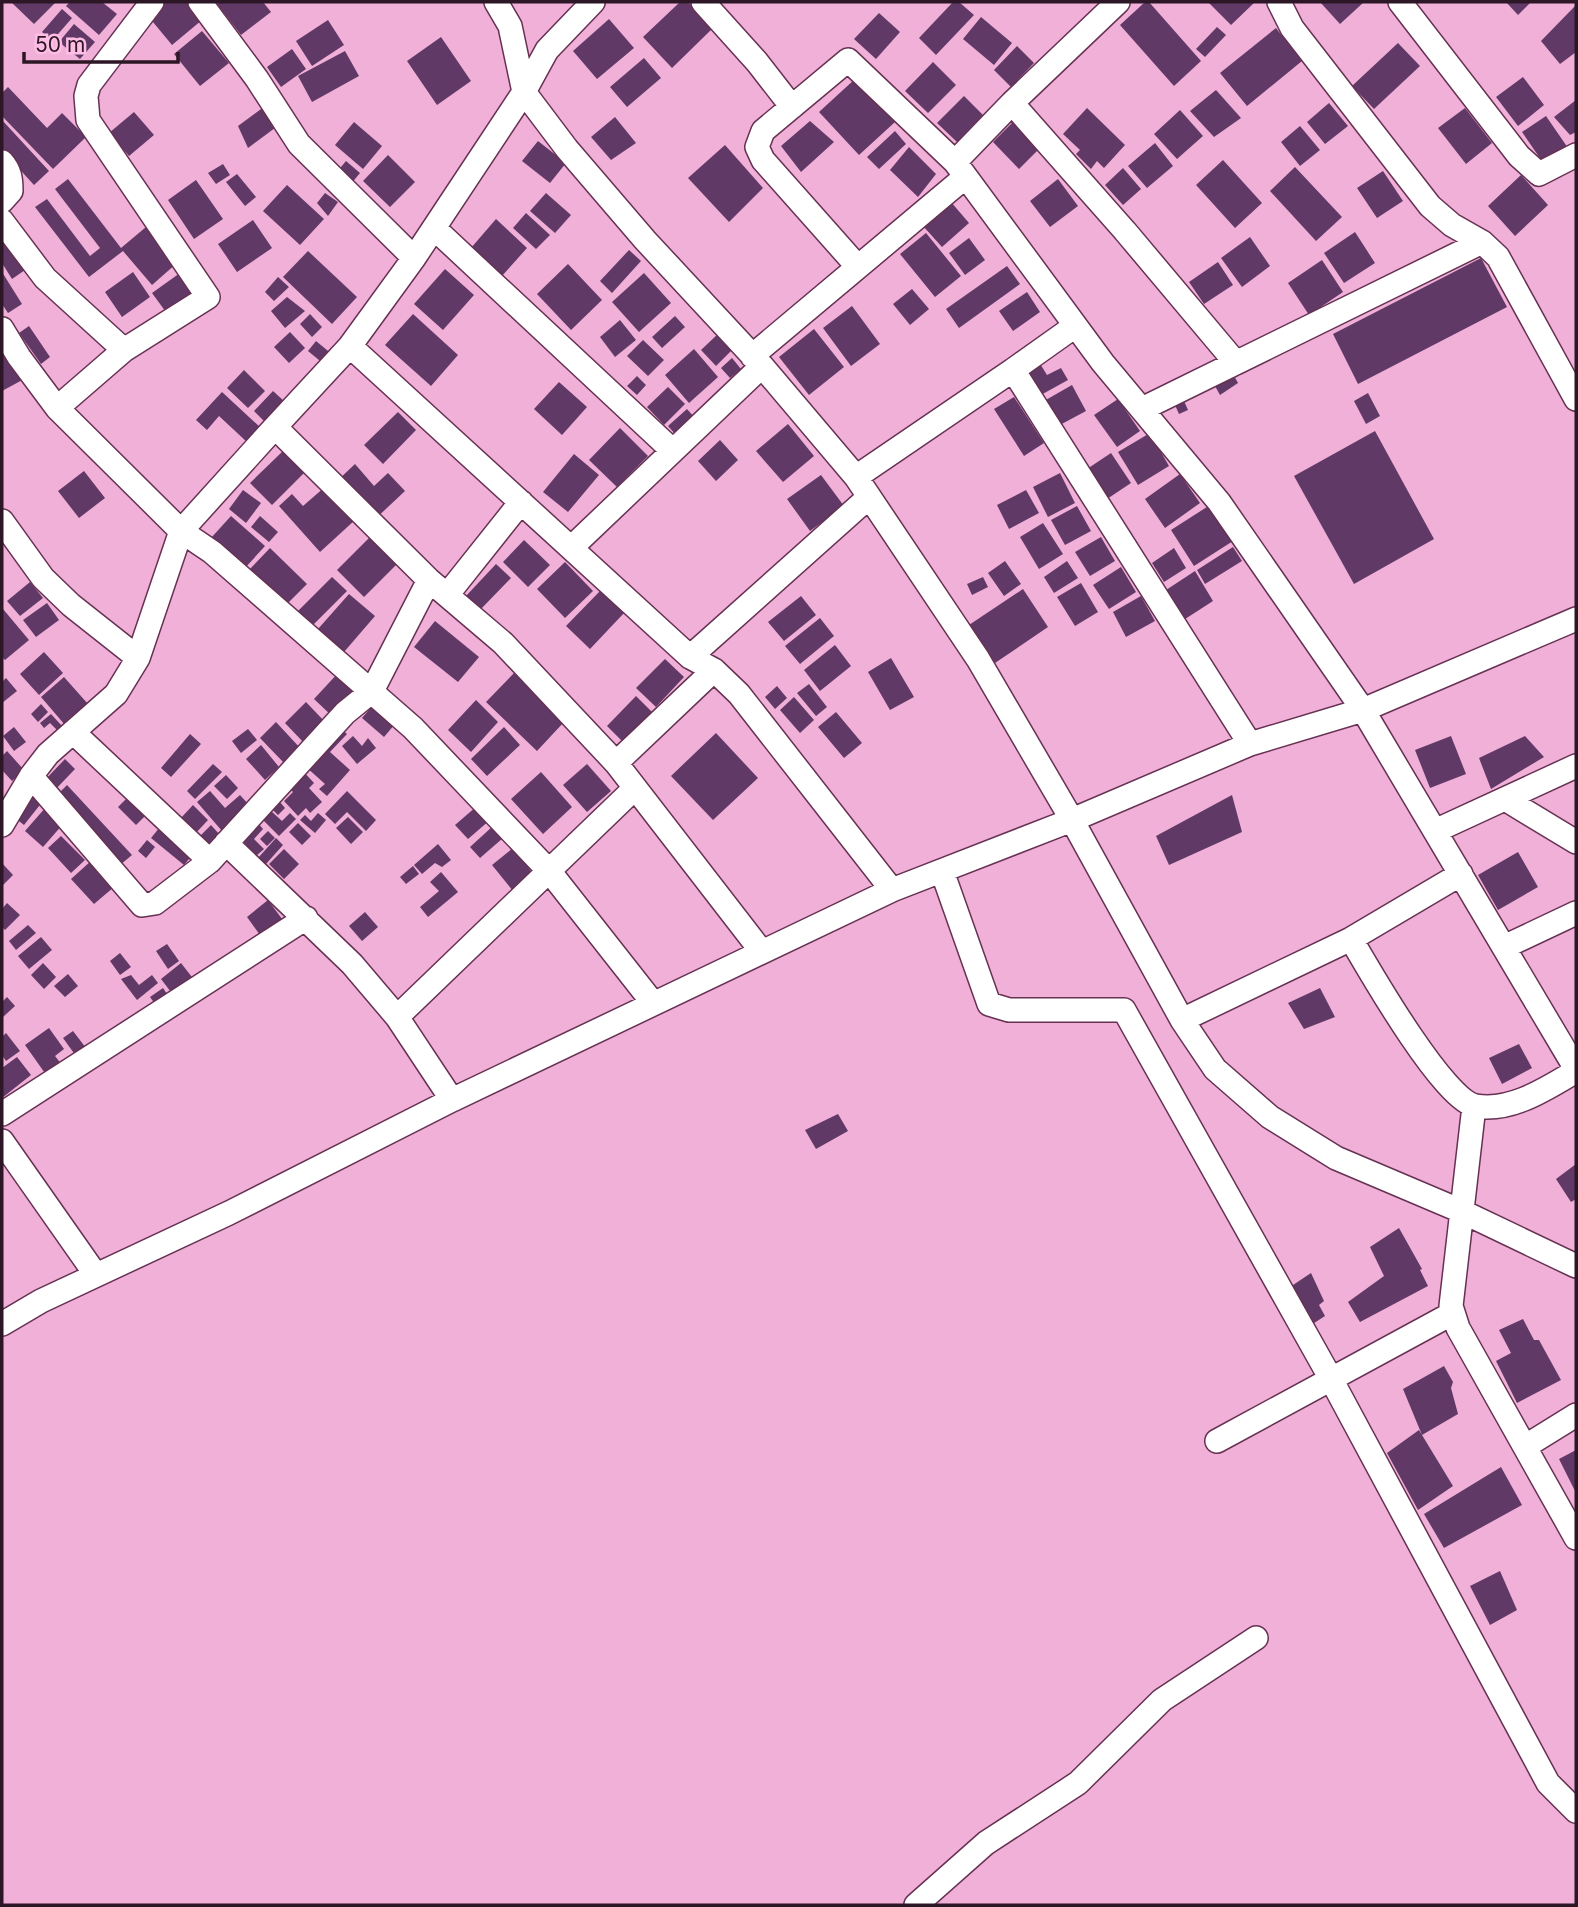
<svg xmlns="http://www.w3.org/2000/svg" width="1578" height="1907" font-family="Inter,sans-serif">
	<rect width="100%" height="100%" fill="#f0b0d7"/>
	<path fill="#613967" d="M11 2H56L34 24Z
		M70 2H102L117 14 99 35 66 6Z
		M165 2H186L202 20 172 45 148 16Z
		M220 2H263L271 12 241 35 217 4Z
		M680 2H688L713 28 672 68 643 37Z
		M953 2H959L974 15 936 55 919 38Z
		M1145 2H1149L1201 61 1174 86 1120 25Z
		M1208 2H1255L1231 25Z
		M1320 2H1364L1340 24Z
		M1506 2H1531L1518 15Z
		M1576 5V52L1560 64 1541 41Z
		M62 9 72 18 52 41 42 32Z
		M879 13 900 32 876 59 854 39Z
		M981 17 1012 43 994 65 963 39Z
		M609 19 634 48 597 79 573 51Z
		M328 20 344 45 312 66 296 41Z
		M74 24 95 42 80 59 59 42Z
		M1217 27 1226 35 1205 57 1196 49Z
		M1276 28 1302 61 1247 106 1220 73Z
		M202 31 229 63 200 86 174 54Z
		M441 37 471 81 437 105 407 61Z
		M1398 43 1420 66 1374 109 1352 86Z
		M1017 46 1034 63 1011 87 994 70Z
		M292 49 306 69 281 87 267 67Z
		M345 51 359 76 312 102 298 76Z
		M644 58 661 78 627 107 610 87Z
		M933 62 956 85 928 113 905 91Z
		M1523 77 1544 105 1518 126 1496 97Z
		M855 79 895 122 859 155 819 112Z
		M8 87 47 128 62 113 86 137 53 169 2 116V93Z
		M1216 90 1241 118 1214 137 1190 111Z
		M964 96 983 115 957 142 937 123Z
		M1576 100V132L1570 135 1554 117Z
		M1329 103 1348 126 1325 144 1307 122Z
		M265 106 279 125 248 148 238 126Z
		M1087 108 1125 145 1104 168 1097 161 1091 169 1076 154 1080 150 1063 134Z
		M1465 108 1492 143 1466 164 1438 128Z
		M1180 110 1203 136 1177 159 1154 134Z
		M134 112 154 135 129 156 109 133Z
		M1546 116 1568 148 1544 164 1522 132Z
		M615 117 636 143 611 160 591 137Z
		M2 120 49 171 34 185 2 150Z
		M1015 120 1041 147 1019 169 993 142Z
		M810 121 834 142 801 172 781 146Z
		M354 122 382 146 363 169 335 145Z
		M1300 126 1320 150 1300 166 1281 142Z
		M895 131 906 144 879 169 867 157Z
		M538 141 566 163 550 183 522 161Z
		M1155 143 1173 166 1147 188 1128 166Z
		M725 145 763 188 729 222 688 178Z
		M909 147 936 174 918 197 890 170Z
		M388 155 415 182 390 207 363 181Z
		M1223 160 1262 203 1235 228 1196 185Z
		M346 161 360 173 350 185 336 173Z
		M223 164 230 175 216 184 208 173Z
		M1295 167 1342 217 1316 241 1270 191Z
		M1123 168 1141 189 1123 205 1105 185Z
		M1383 171 1403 201 1377 218 1357 188Z
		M237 174 256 197 245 206 226 182Z
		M1521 175 1548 205 1515 236 1488 206Z
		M68 179 121 248 146 227 177 263 152 285 123 251 89 277 35 207 47 199 90 256 100 248 55 189Z
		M1058 179 1078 206 1050 227 1030 201Z
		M196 180 223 219 194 239 168 200Z
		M287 185 324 219 300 245 263 211Z
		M325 193 338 202 328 216 317 203Z
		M546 193 571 215 555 233 530 211Z
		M951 202 969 223 942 247 923 226Z
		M526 213 550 235 536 249 513 228Z
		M496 219 527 248 502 276 471 248Z
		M253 220 272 248 237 272 218 244Z
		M1355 232 1375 263 1344 283 1324 253Z
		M926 233 961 276 935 297 900 254Z
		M2 234 25 270 12 279 2 263Z
		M1250 237 1270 266 1242 287 1221 258Z
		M969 238 985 260 965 275 949 253Z
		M629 250 641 261 612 293 600 281Z
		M308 251 357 297 332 324 283 277Z
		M1481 258 1507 307 1358 384 1333 334Z
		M1322 260 1343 292 1309 315 1288 283Z
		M1218 262 1233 285 1204 304 1189 282Z
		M568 264 602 300 571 330 537 294Z
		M1007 266 1020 284 959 328 946 309Z
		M445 269 474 295 443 330 414 304Z
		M2 272 22 304 8 313 2 304Z
		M133 272 150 297 122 317 105 292Z
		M180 273 199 299 171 319 152 293Z
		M644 273 671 303 639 332 612 302Z
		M278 277 289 287 274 301 265 292Z
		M912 289 929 309 910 325 893 304Z
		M1027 292 1040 312 1013 331 999 311Z
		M287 297 305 311 285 328 271 311Z
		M852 306 880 344 851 366 823 328Z
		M310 314 322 327 312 337 300 324Z
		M413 314 458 355 431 386 385 345Z
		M675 316 685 327 662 348 652 337Z
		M620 320 636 340 615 357 600 337Z
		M29 326 50 357 41 364 19 333Z
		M814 329 844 367 809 395 779 357Z
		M290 332 305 348 289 363 274 347Z
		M719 333 733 349 716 366 701 350Z
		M643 340 664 360 648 376 627 356Z
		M316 341 333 355 325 365 308 351Z
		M2 347 26 378 2 391Z
		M694 349 718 377 689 403 665 375Z
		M732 358 741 369 730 378 721 368Z
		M1039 362 1047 375 1061 368 1068 380 1039 396 1024 370Z
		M244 370 265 391 248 408 227 388Z
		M1233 374 1238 383 1220 395 1215 386Z
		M637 376 646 385 637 395 627 386Z
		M559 382 587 407 562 435 534 409Z
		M1072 385 1086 411 1058 426 1044 401Z
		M668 387 685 404 664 425 647 407Z
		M273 391 284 401 265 422 254 411Z
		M222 392 261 428 248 443 219 416 207 430 196 420Z
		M1368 393 1380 416 1366 424 1354 401Z
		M1014 397 1044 443 1024 456 994 409Z
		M1118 399 1140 431 1117 447 1094 415Z
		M1184 401 1188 410 1179 414 1175 405Z
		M687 409 695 418 676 435 668 426Z
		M398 412 416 430 383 464 364 445Z
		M788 424 814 456 783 482 756 451Z
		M620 428 648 456 617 487 589 460Z
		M1375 431 1434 539 1354 584 1294 476Z
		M1150 433 1169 466 1138 485 1118 452Z
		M720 440 738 460 716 481 698 461Z
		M283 451 304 473 272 505 250 483Z
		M1111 453 1131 483 1107 499 1087 469Z
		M574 454 599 475 568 512 543 492Z
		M355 464 374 486 388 473 405 491 372 522 336 482Z
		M84 471 105 498 79 518 58 491Z
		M1060 473 1075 503 1048 517 1033 487Z
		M1180 474 1200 503 1165 528 1145 499Z
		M821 475 844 506 810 531 787 499Z
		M326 486 355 520 320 552 279 506 292 494 303 506Z
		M243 490 261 503 246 523 229 509Z
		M1026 490 1039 513 1009 529 997 505Z
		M1210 505 1233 541 1194 566 1171 530Z
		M1077 506 1091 531 1065 545 1051 520Z
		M231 516 265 546 245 568 211 538Z
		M260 516 278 532 269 542 251 527Z
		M1043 523 1063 554 1039 569 1020 537Z
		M370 537 397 564 364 597 337 570Z
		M1101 537 1115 561 1090 576 1075 552Z
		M524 540 550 565 528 587 503 562Z
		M1233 547 1242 561 1205 584 1197 570Z
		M270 548 307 584 285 606 248 571Z
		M1174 548 1186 568 1164 582 1152 563Z
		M1005 561 1021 584 1004 596 988 573Z
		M1067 561 1078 578 1054 593 1044 577Z
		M565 562 593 591 565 618 537 589Z
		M496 564 511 578 480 610 466 596Z
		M1121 567 1136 592 1109 609 1093 585Z
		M1195 571 1213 601 1182 621 1163 592Z
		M332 577 347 591 312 626 298 611Z
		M983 577 988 587 972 595 967 584Z
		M30 582 43 598 20 616 7 601Z
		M1081 583 1098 612 1075 626 1057 597Z
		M1023 589 1048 627 995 663 969 625Z
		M600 591 624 613 590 649 566 626Z
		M349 594 375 616 344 652 318 629Z
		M801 596 816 615 784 641 768 622Z
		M1141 596 1155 621 1126 637 1113 612Z
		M47 603 59 620 36 637 23 620Z
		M3 609 29 640 5 660 2 657Z
		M820 618 834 636 800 664 785 646Z
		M435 621 479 657 458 682 414 647Z
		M835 645 851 666 820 691 804 670Z
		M44 652 63 673 39 695 20 674Z
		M891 658 914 697 890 710 868 672Z
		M665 659 684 677 656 707 636 688Z
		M339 672 359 691 333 717 314 699Z
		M514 673 564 722 537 751 486 702Z
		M64 677 88 704 65 725 41 697Z
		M6 678 17 691 2 703V682Z
		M809 684 827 707 816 716 797 693Z
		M777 686 787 698 775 709 765 697Z
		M636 696 656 716 627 746 607 726Z
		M794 697 814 720 800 733 780 710Z
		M476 700 498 722 471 752 448 730Z
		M306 702 326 723 305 744 285 723Z
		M41 704 48 712 38 722 31 714Z
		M373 705 395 724 384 737 362 718Z
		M836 712 862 743 844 758 818 727Z
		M51 714 62 726 57 730 50 723 44 728 40 723Z
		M276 722 301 749 285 764 260 738Z
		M14 727 26 742 14 751 3 736Z
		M504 727 520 745 487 776 471 759Z
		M340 728 347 734 330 752 350 770 327 796 319 789 325 784 305 766Z
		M248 729 257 740 241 753 232 741Z
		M716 733 758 778 713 820 671 776Z
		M190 734 201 744 171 777 161 768Z
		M353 736 362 746 368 738 376 748 357 764 342 746Z
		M1451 736 1466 774 1430 788 1415 750Z
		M1525 736 1544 757 1491 789 1479 758Z
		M261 745 279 767 265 780 246 759Z
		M7 751 24 770 12 781 2 770V756Z
		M65 759 75 769 54 791 44 781Z
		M213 764 222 772 195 799 187 791Z
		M587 764 611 791 587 812 563 785Z
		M303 771 314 783 309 788 322 802 310 813 306 808 298 816 284 801 293 792 287 786Z
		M541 772 572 807 543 834 511 799Z
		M226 775 238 788 227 799 214 786Z
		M67 785 132 855 120 865 56 796Z
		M210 791 225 808 240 795 250 806 222 831 197 802Z
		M347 791 376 820 366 831 347 812 335 824 325 814Z
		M33 794 43 801 24 825 15 818Z
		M1232 795 1242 832 1169 865 1156 836Z
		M129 796 147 814 136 825 118 807Z
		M279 801 285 808 278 815 272 809Z
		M193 805 208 820 195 834 180 819Z
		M477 806 490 820 468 839 455 825Z
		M46 807 64 823 43 847 25 831Z
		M271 811 282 821 290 813 296 819 279 836 262 819Z
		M318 813 326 820 315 833 300 820 305 815 311 821Z
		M348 817 363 832 351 844 336 828Z
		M257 822 263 829 254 839 264 849 256 856 240 838Z
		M298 823 311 836 302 845 289 832Z
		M211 825 220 835 209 846 200 836Z
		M493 826 503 838 480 858 470 847Z
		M160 827 193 854 184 865 151 838Z
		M268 831 275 838 267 846 260 839Z
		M61 836 85 860 71 873 48 848Z
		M276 838 283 845 266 864 258 858Z
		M147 840 155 847 146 858 138 851Z
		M438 844 451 860 442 867 435 863 422 874 414 865Z
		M513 848 534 875 513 891 492 865Z
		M284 849 299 864 284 879 269 864Z
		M1518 852 1538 887 1498 910 1478 875Z
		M91 861 114 887 94 904 71 879Z
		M2 863 13 875 2 886Z
		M413 866 419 874 406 884 400 877Z
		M441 872 458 892 428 917 420 907 439 891 430 882Z
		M268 900 285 923 263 939 247 917Z
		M7 903 20 915 5 930 2 927V909Z
		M365 912 378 927 362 941 349 926Z
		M28 925 36 933 16 950 9 941Z
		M41 937 52 950 29 969 18 956Z
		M167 944 179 961 168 969 156 951Z
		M120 953 131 967 120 975 110 961Z
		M43 963 56 977 44 989 31 975Z
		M181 963 195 981 174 996 161 979Z
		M68 974 78 986 65 997 54 986Z
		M131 975 139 985 152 975 158 983 137 1000 121 979Z
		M163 988 167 994 155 1004 150 997Z
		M1320 988 1335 1017 1304 1029 1288 1003Z
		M7 997 15 1006 3 1017 2 1002Z
		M49 1028 64 1049 55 1056 62 1065 47 1076 25 1045Z
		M73 1031 86 1048 76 1056 63 1038Z
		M6 1033 20 1051 6 1061 2 1055V1037Z
		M1519 1044 1532 1068 1502 1084 1489 1058Z
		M17 1057 31 1075 2 1098V1068Z
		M838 1114 848 1131 816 1149 805 1130Z
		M1576 1164V1199L1571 1202 1556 1179Z
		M1399 1228 1422 1269 1420 1270 1428 1286 1360 1322 1348 1302 1384 1276 1370 1247Z
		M1311 1273 1324 1301 1319 1305 1325 1316 1311 1325 1290 1287Z
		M1523 1319 1534 1340H1539L1561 1380 1517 1403 1496 1361 1511 1353 1499 1330Z
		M1444 1366 1453 1382 1451 1388 1458 1414 1422 1435 1453 1486 1418 1510 1387 1453 1419 1430 1422 1435 1403 1389Z
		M1576 1450V1493L1559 1459Z
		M1501 1467 1522 1505 1444 1548 1424 1514Z
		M1500 1571 1517 1610 1490 1625 1470 1586Z"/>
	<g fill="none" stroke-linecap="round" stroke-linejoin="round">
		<g stroke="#663153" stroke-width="26">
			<path id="minor" d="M200 2 257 79 299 144 414 258
				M496 2 510 26 524 92 567 149 645 240 762 366 856 477 978 659 1072 820 1182 1020 1215 1069 1270 1117 1336 1158 1461 1211 1576 1266
				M593 2 547 50 524 92 414 258 350 346 690 657 714 670 739 694 892 890
				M703 2 757 62 792 107
				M1279 2 1292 28 1430 206 1452 225 1482 242 1498 257 1576 399
				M1400 2 1519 156 1539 174 1576 155
				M1012 103 1125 231 1236 363
				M2 162C10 171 11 179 11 191L2 201
				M955 162 1012 103 1118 2
				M2 221 45 278 124 350
				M434 228 673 451
				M858 267 763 160 757 147 763 131 848 60 955 162 1103 363 1219 502 1363 710 1576 1069
				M1075 326 1013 370 1250 744
				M2 329 19 357 57 408 181 531 212 552 413 728 550 872 653 1003
				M350 346 275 427 429 580 503 643 616 763 762 952
				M752 356 964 178
				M57 408 124 350 208 297 88 120 86 96 89 85 152 2
				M1142 409 1482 242
				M856 477 1013 370
				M2 521 43 578 71 605 138 658
				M571 548 762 366
				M447 595 521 502
				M690 657 869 497
				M73 732 210 861
				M616 763 714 670
				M31 776 142 905 155 903 210 861 345 713 372 691 429 580
				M1505 799 1576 842
				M2 825 31 776 48 754 116 694 138 658 181 531 275 427
				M1435 831 1576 766
				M226 843 352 964 397 1017 452 1100
				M942 871 989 1004 1009 1010H1124L1331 1379 1548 1783 1576 1811
				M1351 939C1369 970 1444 1101 1476 1106 1512 1112 1547 1088 1576 1071
				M1504 947 1576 913
				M397 1017 635 788
				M1182 1020 1351 939 1461 874
				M1474 1106 1451 1306 1458 1328 1576 1538
				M2 1114 306 918
				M2 1141 96 1275
				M2 1324 41 1301 229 1213 452 1100 892 890 1072 820 1250 744 1363 710 1576 619
				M1217 1441 1453 1313
				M1526 1446 1576 1415
				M916 1905 986 1843 1078 1783 1162 1700 1256 1638"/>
		</g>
		<use href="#minor" stroke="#fff" stroke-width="23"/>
	</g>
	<rect width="1578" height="1907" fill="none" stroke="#2d1625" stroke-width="7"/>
	<path d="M24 52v10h154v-10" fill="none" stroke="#2d1625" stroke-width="3.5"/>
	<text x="35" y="52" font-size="21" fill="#2d1625" stroke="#febde4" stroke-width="5" paint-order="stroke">50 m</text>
</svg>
